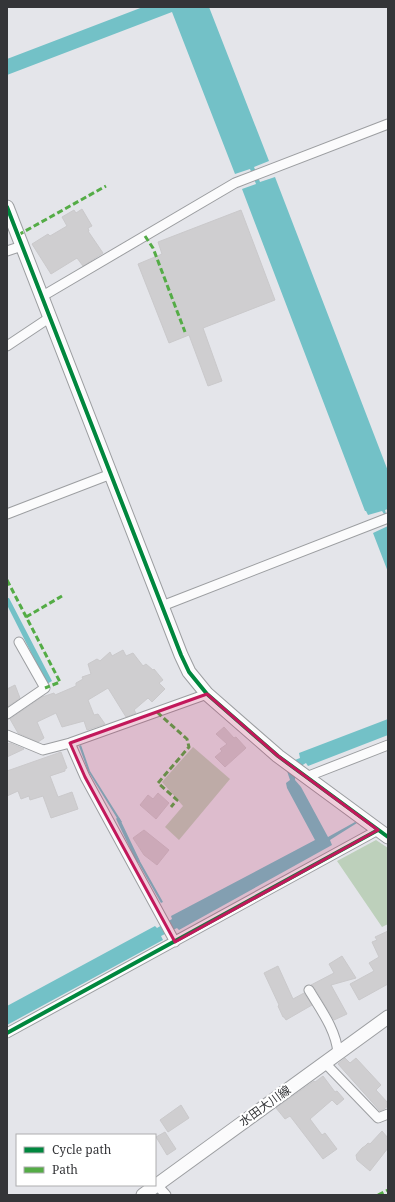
<svg xmlns="http://www.w3.org/2000/svg" width="395" height="1202" font-family="'Noto Serif','Noto Sans JP',serif">
	<rect width="100%" height="100%" fill="#e4e5ea"/>
	<path fill="#bdd0bb" d="M193 747 230 779 179 840 165 827 183 806 162 782Z
		M376 840 388 848V924L382 927 337 861Z"/>
	<path fill="#73c1c7" d="M143 7H209L269 161 254 167 260 182 275 177 388 471V509L385 510 386 514H384L382 511 368 515 366 511H365L242 189 256 184 250 169 235 174 172 12 7 75V59Z
		M388 526V572L373 533Z
		M7 598H9L52 681 47 684 7 605Z
		M388 719V735L308 766 306 763C300 766 295 773 295 780L301 787 328 837 355 822 357 823 330 840 332 845 179 930 177 928 161 936 163 940 7 1025V1006L155 926 157 928 172 919 171 916 315 840 287 788 286 783 290 780 287 771 295 760 300 758 299 753Z
		M81 745 90 771 122 822 120 823 88 771 79 746Z
		M137 856 163 902 161 903 135 857Z"/>
	<g fill="none" stroke-linecap="round" stroke-linejoin="round">
		<path stroke="#73c1c7" stroke-width="3.5" d="M118 819 138 861"/>
	</g>
	<path fill="#cfced0" stroke="#cac9cb" d="M82 209 92 226 88 228 89 231H88L103 253 83 266 77 258 51 274 32 244 48 234 50 236 67 226 62 217 74 210 76 213Z
		M241 210 275 300 203 328 222 381 208 386 189 335 169 343 138 264 162 254 158 242Z
		M123 650 126 656 133 653 143 666 146 664 153 670 154 669 163 680 159 683 165 689 152 702 148 698 134 710 136 713 126 717 108 688 88 700 94 715 98 714 105 724 87 730 84 721 62 727 56 713 37 722 44 738 38 742 18 733 10 719 42 697 54 693 55 695 76 686V683L83 679 82 677 91 674 88 664 97 659 100 661 110 652 112 656Z
		M15 685 20 698 7 707V689Z
		M224 727 234 738 236 737 246 748 225 767 215 757 222 751 220 749 227 744 216 734Z
		M10 743 24 749 7 757V744Z
		M61 752 67 768 65 769V771L50 776 58 797 72 792 78 809 51 818 43 796 30 800 29 796 21 799 18 791 7 796V771Z
		M158 793 169 803 156 819 140 805 148 795 153 799Z
		M144 830 169 850 157 865 144 855 133 838Z
		M388 931V984L359 1000 350 984 374 971 369 963 379 957 372 942 377 940 375 937Z
		M342 956 356 978 331 985 347 1014 334 1020 314 987 311 985 334 973 329 964Z
		M278 966 293 999 304 993 312 1005 286 1020 284 1017H283L278 1006 279 1005 264 973Z
		M345 1058 350 1063 356 1058 381 1085 376 1090 388 1103V1106L384 1109 380 1111 338 1064Z
		M323 1076 335 1092 337 1091 344 1099 337 1105 332 1100 310 1119 322 1135 325 1133 337 1149 323 1159 290 1116 285 1119 276 1108 314 1081 315 1082Z
		M181 1105 189 1118 168 1132 160 1120Z
		M382 1131 388 1138V1148L370 1171 357 1160 356 1155 362 1148 365 1146 368 1143 370 1144Z
		M165 1132 176 1149 167 1155 156 1137Z"/>
	<g fill="none" stroke-linecap="round" stroke-linejoin="round">
		<g stroke="#9c9ea1" stroke-width="11">
			<path id="street" d="M7 251 22 246
				M41 297 235 183 388 124
				M7 346 49 318
				M7 514 111 474
				M162 606 388 518
				M7 714 45 688 19 642
				M7 735 43 750 70 743 207 694
				M70 743 85 777 175 942
				M306 777 388 745
				M309 990C321 1010 336 1030 338 1053
				M7 1033 378 830
				M324 1062 378 1118 388 1114
				M157 1185 166 1195"/>
		</g>
		<g stroke="#9c9ea1" stroke-width="15">
			<path id="secondary" d="M7 207 181 655 189 672 207 694 278 756 388 837
				M143 1195 388 1017"/>
		</g>
		<use href="#street" stroke="#fbfbfc" stroke-width="9"/>
		<use href="#secondary" stroke="#fbfbfc" stroke-width="13"/>
		<path stroke="#54ac46" stroke-width="3" stroke-dasharray="6 3" stroke-linecap="butt" d="M18 235 106 186
			M145 236 153 248 185 332
			M7 580 60 682 45 688
			M26 617 62 596
			M157 712 187 739 189 747 158 783 177 800 171 807
			M378 1195 388 1190"/>
		<g stroke="#fff" stroke-width="6">
			<path id="cycleway" d="M7 207 181 655 189 672 207 694 278 756 388 837
				M7 1033 378 830"/>
		</g>
		<use href="#cycleway" stroke="#00873e" stroke-width="4"/>
	</g>
	<path fill="#c2185b" fill-opacity="0.2" stroke="#c2185b" stroke-width="3" stroke-linejoin="round" d="M207 694 278 756 378 830 175 942 85 777 70 743Z"/>
	<g text-anchor="middle" stroke-width="4" stroke-linejoin="round" paint-order="stroke">
		<g font-size="12" fill="#343538" stroke="#fff">
			<text transform="translate(265 1106) rotate(-36)" y="4">水田大川線</text>
		</g>
	</g>
	<rect width="395" height="1202" fill="none" stroke="#343538" stroke-width="16"/>
	<rect x="16" y="1134" width="140" height="52" fill="#ffffff" stroke="#aeaeaf"/>
	<rect x="24" y="1147" width="20" height="6" fill="#00873e" stroke="#aeaeaf"/>
	<text x="52" y="1154" font-size="12" fill="#343538">Cycle path</text>
	<rect x="24" y="1167" width="20" height="6" fill="#54ac46" stroke="#aeaeaf"/>
	<text x="52" y="1174" font-size="12" fill="#343538">Path</text>
</svg>
